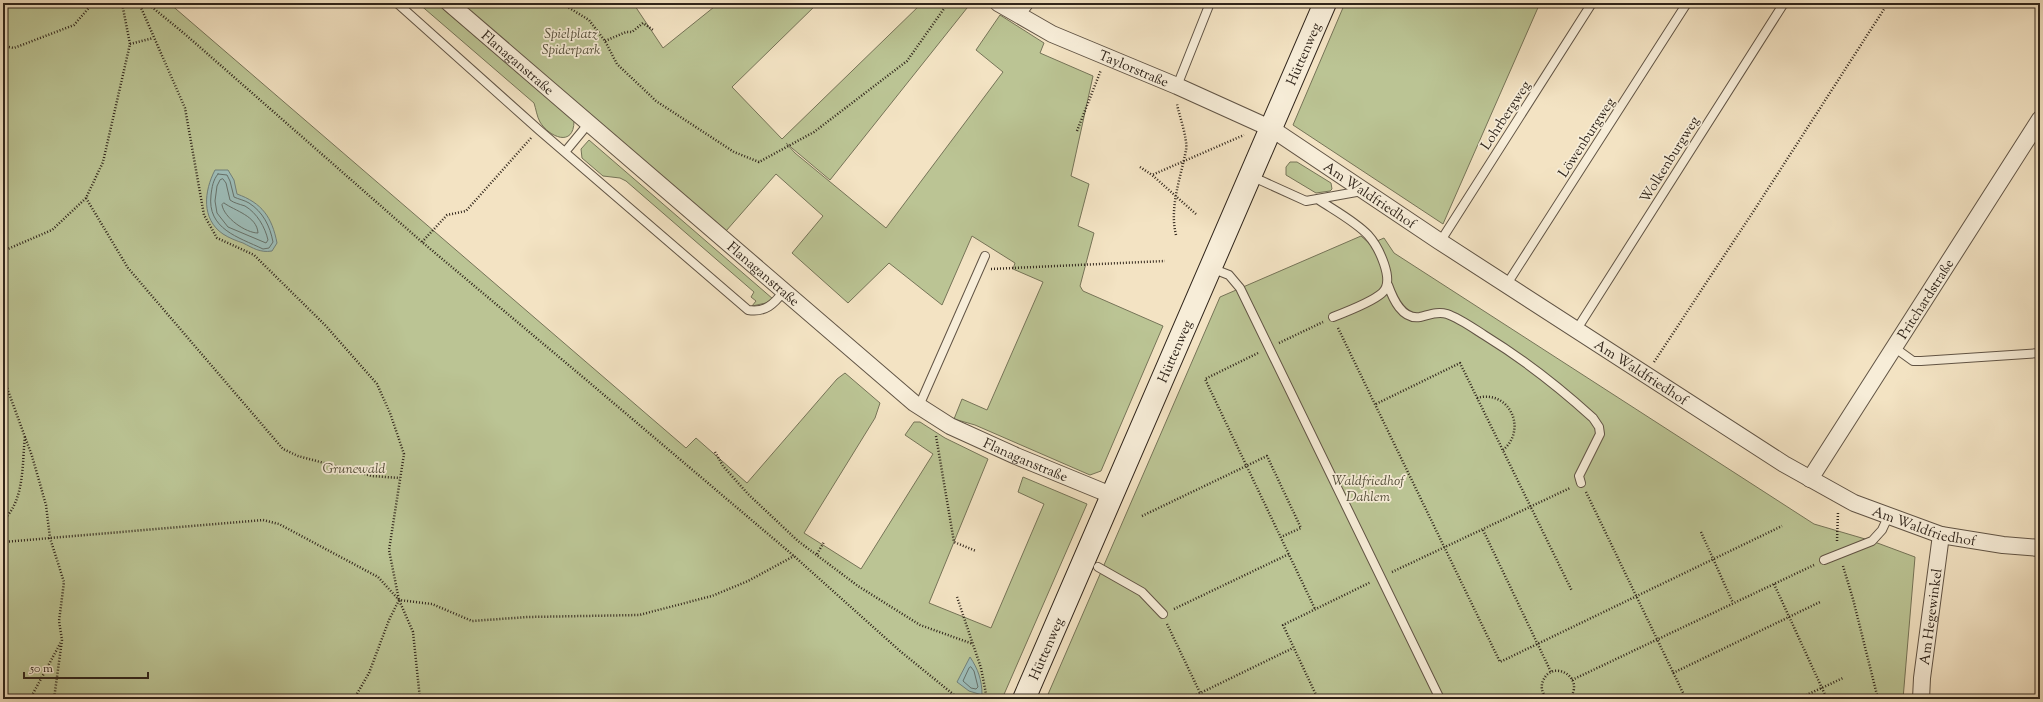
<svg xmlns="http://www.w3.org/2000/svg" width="2043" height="702" font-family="'Sorts Mill Goudy',serif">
	<rect width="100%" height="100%" fill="#f3e3c3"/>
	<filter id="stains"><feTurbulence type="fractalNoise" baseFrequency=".005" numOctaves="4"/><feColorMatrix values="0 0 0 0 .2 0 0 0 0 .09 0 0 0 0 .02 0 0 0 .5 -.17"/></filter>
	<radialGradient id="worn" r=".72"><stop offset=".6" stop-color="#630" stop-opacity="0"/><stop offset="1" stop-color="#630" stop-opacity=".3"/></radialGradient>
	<path fill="#bbc494" stroke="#767458" d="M3 3H169L686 448 696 438 747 483 837 379 845 373 880 403 875 418 804 533 861 569 933 454 905 435 914 422H920L945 438 988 459 929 603 991 628 1044 504 1018 492 1023 477 1087 504 1002 699H3Z
		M418 3H436L574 121C574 148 549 137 540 122 537 117 536 109 534 103Z
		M460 3H633L663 48 719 3H818L732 87 782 139 922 3H971L830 180 786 143 795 153 886 228 1003 72 976 50 1000 15 1044 43 1040 53 1093 76 1071 176 1089 184 1078 226 1094 233 1080 286 1083 291 1163 326 1101 471 1090 475 975 425 954 419 962 399 987 410 1043 282 1013 269 1015 263 972 236 942 305 889 263 848 303 792 253 823 216 776 174 726 231Z
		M1345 3H1540L1443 224 1293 125Z
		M589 140 773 299 766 303 752 306 756 301 751 297 754 292 626 181 620 178 603 176 582 158 581 149Z
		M1290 162H1297L1331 183 1332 189 1330 191 1316 193 1286 175V167Z
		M1361 236 1370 244 1384 238 1394 253 1814 524 1872 541 1915 557 1903 699H1046L1220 297Z"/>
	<path fill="#9dbdb9" stroke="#71807a" d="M215 170H228L234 180 237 194C262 203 272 217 277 243L272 251C260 253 253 248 243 243 237 241 229 238 223 234 201 219 204 191 215 170Z
		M970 657C978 669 982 680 982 695L969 691 957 682Z"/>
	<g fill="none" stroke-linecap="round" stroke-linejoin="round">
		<path stroke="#66716a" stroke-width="1" d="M218 174 227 175 230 181 234 197C238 199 244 200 249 203 263 212 270 226 273 242L269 248 263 249C238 237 207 229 211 195 212 187 213 180 218 174Z
			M223 179 226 183 230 200C234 203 239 204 245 206 257 213 265 227 268 240L266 243 228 227 217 213 215 201 217 186 220 180Z
			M224 203C235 211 257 216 258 233 246 233 224 218 222 205Z
			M971 667 974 671 978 687 976 689 971 688 963 681 969 668Z"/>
		<g stroke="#615445" stroke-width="10">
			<path id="service" d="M397 3 539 130 748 310C765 313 774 304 784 291
				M1020 16 1030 3
				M1177 86 1210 3
				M565 152 589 123
				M1251 176 1306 201 1362 191
				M1319 200C1334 210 1356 222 1368 235 1378 246 1396 281 1382 293 1372 302 1346 312 1333 317
				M1440 242 1592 3
				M1211 268 1229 275 1240 288 1440 699
				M1507 284 1687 3
				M1388 285C1393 299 1402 320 1420 317 1429 315 1437 311 1447 314 1459 318 1473 328 1484 335 1523 359 1559 387 1593 418L1599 427 1600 434 1579 476 1581 483
				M1577 329 1784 3
				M1895 348 1913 361H1921L2040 353
				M919 406 985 256
				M1824 560 1872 541 1882 530 1888 517
				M1098 567 1142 592 1163 614"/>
		</g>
		<g stroke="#615445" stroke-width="18">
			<g id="minor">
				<path id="s1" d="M449 3 914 403 950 426 1016 456 1111 495"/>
				<path id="s2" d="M998 3 1052 34 1177 86 1272 129 1439 241 1784 464 1854 503 1941 535 2003 545 2040 548"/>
				<path id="s3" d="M1810 479 2040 119"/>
				<path id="s4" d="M1921 699 1922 678 1941 535"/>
			</g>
		</g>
		<g stroke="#30251b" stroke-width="24">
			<g id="secondary">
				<path id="s5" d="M1024 699 1325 3"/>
			</g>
		</g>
		<path stroke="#30251b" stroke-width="2.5" stroke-dasharray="1 2" stroke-linecap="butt" d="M139 3 185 108 204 215 217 238 254 255 326 326 377 384 390 413 404 454 389 550 399 600 413 632 420 699
			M147 3 186 35 422 242 584 378 794 556 900 651 959 699
			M561 3 589 20 605 41 617 64 656 101 734 152 759 162 814 132 907 61 948 3
			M567 3 570 7
			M605 41 626 32H632L643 23 653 30
			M130 44 153 38
			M3 46 14 48 74 25 93 3
			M1077 131 1101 70
			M1140 167 1152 175
			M86 198 128 268 283 449 298 456 372 476 400 478
			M1196 214 1152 175 1244 135
			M1176 235C1169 207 1181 177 1186 150 1188 139 1179 115 1177 104
			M422 242 447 215 466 211 531 138
			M3 251 52 230 86 198 103 162 130 44 122 3
			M991 269 1165 261
			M1338 328 1500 662 1782 526
			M1279 343 1323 322
			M1258 353 1205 379 1315 609
			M1654 362 1753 212 1888 3
			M3 377 32 456 46 505 50 538 64 582 59 621 62 640 54 699
			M1477 398C1509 389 1528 429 1503 450
			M1376 404 1460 363 1572 591
			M936 436 954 542 976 551
			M715 452 723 466 748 494 798 541 858 586 920 625 973 644
			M1586 492 1686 699
			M1142 516 1267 456 1301 528 1281 537
			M3 520C25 501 22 463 25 436
			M1483 530 1551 672
			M1701 532 1733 603
			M1837 541 1838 512
			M3 542 263 520 279 524 378 577 399 600 432 604 472 621 528 617 639 615 712 596 748 581 794 556
			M817 554 824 542
			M1843 566 1853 599 1878 699
			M1392 572 1570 488
			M1774 584 1827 699
			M957 597 981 668 987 699
			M1174 609 1289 554
			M1167 624 1203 699
			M1673 673 1820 602
			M1572 680 1814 565
			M30 699 61 642
			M354 699 369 673 389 620 399 600
			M1188 699 1293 648
			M1318 699 1283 625 1371 582
			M1534 699 1544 694
			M1547 699C1543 694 1540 688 1543 681 1552 658 1587 678 1569 699
			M1798 699 1843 678"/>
		<use href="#service" stroke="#f7edd8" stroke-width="8"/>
		<use href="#minor" stroke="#f7edd8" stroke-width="16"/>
		<use href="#secondary" stroke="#f7edd8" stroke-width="22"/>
	</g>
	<g text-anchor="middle" stroke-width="3.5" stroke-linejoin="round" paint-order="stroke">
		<g font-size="14" font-style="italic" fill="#534d39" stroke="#f7edd8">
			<text x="571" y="38">Spielplatz<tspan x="571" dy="16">Spiderpark</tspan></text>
			<text x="354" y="473">Grunewald</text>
			<text x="1368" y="485">Waldfriedhof<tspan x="1368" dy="16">Dahlem</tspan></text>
		</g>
		<g font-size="14" fill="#30251b" stroke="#f7edd8">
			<text dy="5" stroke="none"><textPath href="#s5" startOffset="703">Hüttenweg</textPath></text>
			<text dy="5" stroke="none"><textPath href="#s1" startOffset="91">Flanaganstraße</textPath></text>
			<text dy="5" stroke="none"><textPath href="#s2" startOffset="151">Taylorstraße</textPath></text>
			<text transform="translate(1505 115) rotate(-57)" y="5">Lohrbergweg</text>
			<text transform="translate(1586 137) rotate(-57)" y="5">Löwenburgweg</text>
			<text transform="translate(1669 159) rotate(-58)" y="5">Wolkenburgweg</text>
			<text dy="5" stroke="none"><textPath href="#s2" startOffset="420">Am Waldfriedhof</textPath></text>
			<text dy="5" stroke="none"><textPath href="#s1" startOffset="415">Flanaganstraße</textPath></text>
			<text dy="5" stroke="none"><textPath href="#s3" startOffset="214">Pritchardstraße</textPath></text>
			<text dy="5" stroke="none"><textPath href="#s5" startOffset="379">Hüttenweg</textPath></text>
			<text dy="5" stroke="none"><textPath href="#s2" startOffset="744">Am Waldfriedhof</textPath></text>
			<text dy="5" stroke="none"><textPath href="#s1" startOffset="739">Flanaganstraße</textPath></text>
			<text dy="5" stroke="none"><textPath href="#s2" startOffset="1068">Am Waldfriedhof</textPath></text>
			<text dy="5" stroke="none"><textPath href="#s4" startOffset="83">Am Hegewinkel</textPath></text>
			<text dy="5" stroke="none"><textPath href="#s5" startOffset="55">Hüttenweg</textPath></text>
		</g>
	</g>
	<rect width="2043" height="702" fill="none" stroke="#f3e3c3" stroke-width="16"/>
	<rect x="4" y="4" width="2035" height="694" fill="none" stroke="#30251b" stroke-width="2"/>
	<rect x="8" y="8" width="2027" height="686" fill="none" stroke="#30251b"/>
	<path d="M24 672v6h124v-6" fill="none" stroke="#30251b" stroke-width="2"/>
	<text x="30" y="672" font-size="12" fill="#30251b" stroke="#f7edd8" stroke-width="3" paint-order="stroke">50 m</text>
	<rect width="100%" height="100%" filter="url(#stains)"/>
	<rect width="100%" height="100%" fill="url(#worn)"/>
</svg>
